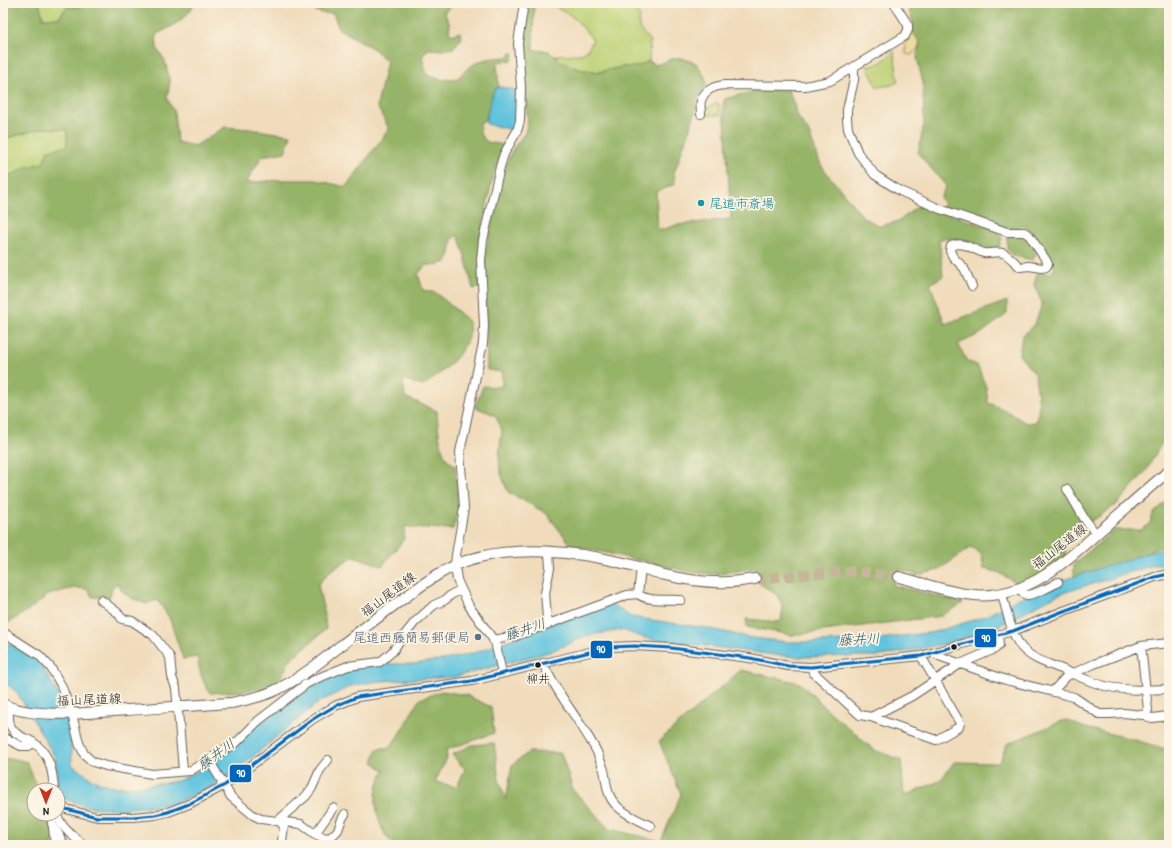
<svg xmlns="http://www.w3.org/2000/svg" width="1172" height="848" font-family="'Patrick Hand','Klee One',sans-serif">
	<rect width="100%" height="100%" fill="#fcf5e5"/>
	<filter id="ink" filterUnits="userSpaceOnUse"><feTurbulence type="fractalNoise" baseFrequency=".025" numOctaves="2"/><feDisplacementMap in="SourceGraphic" scale="8" xChannelSelector="R" yChannelSelector="G"/><feConvolveMatrix kernelMatrix="1 2 1 2 8 2 1 2 1" color-interpolation-filters="sRGB"/></filter>
	<filter id="wash" filterUnits="userSpaceOnUse"><feTurbulence type="fractalNoise" baseFrequency=".012" numOctaves="4" result="noise"/><feDisplacementMap in="SourceGraphic" scale="16" xChannelSelector="R" yChannelSelector="G"/><feGaussianBlur stdDeviation="0.9" result="paint"/><feColorMatrix in="noise" values="0 0 0 0 0 0 0 0 0 0 0 0 0 0 0 0 0 1.4 0 .05"/><feComposite in="paint" operator="in"/></filter>
	<g filter="url(#wash)">
		<rect width="100%" height="100%" fill="#f0dcbb"/>
		<path fill="#bdd276" stroke="#6c7749" d="M39 3H80V6L66 8 59 18H43Z
			M553 3H628L640 16C636 28 642 32 650 41L649 61 636 67H622L599 72 578 69 556 59 559 55 581 54 587 51 593 40C586 32 580 22 571 16 566 11 556 10 553 3Z
			M894 51 898 81 892 85 877 87 867 66C880 65 885 60 894 51Z
			M717 103 719 104 720 115H705V113H707L706 112V108Z
			M43 128 67 130V146L43 163 27 167 12 175H3V139Z"/>
		<path fill="#96b467" stroke="#596842" d="M3 3H39L43 18H59L66 8 80 6V3H194C190 17 169 29 156 34L157 48 165 61 170 82 167 98 174 112 177 142 195 146 225 127 249 129 291 135 285 152 262 156 246 183 279 180H316L346 187 389 129 377 106 387 61 374 49 339 29 333 13C323 14 313 13 307 3H457L444 12 450 25 449 31 451 35 460 32 462 38 453 48 443 50 428 49 422 57 427 75 442 80 458 78C474 60 484 58 509 57L510 53H514L512 60 497 62 499 96 489 109 486 119 480 123V134L487 142 504 145 493 175 480 240 479 288 473 289 465 256 458 235 452 239 450 254 446 262 435 265H426L418 274 423 290 436 293 468 320C469 324 470 329 469 333 465 355 440 375 422 386L403 379 405 397 437 411C438 425 439 448 447 459 449 462 452 463 455 465L458 507 453 529 415 528 405 526 404 539 382 566 354 556 330 571 318 585 324 612 326 629 290 660 280 679 264 688 243 691 210 693C202 680 199 672 198 657L183 659 169 617 157 600 146 604 131 598 122 591 118 583 112 587 110 597H92L88 589 74 588 54 593 45 597 32 608 3 626V175H12L27 167 43 163 48 150 67 146V130L43 128 3 139V50L5 42 3 40Z
			M531 3H535L534 5 533 50 549 51 553 56 559 55 556 59 578 69 599 72 622 67H636L649 61 656 65 675 58H682L697 64 706 79V85L699 96 694 116 674 173 675 184 656 192 658 231 676 225 731 219 725 120C722 115 722 104 725 99L761 89 789 90 798 117 808 131 821 165 830 177 864 218 880 226 899 221 920 204 996 230 1002 238 999 247 991 250 953 239H939L943 276 930 284 945 324 1007 301V314L980 334 958 344 967 361 977 365 986 387 988 403 1003 409 1026 423 1036 422 1039 406 1035 374 1019 355 1022 336 1035 324 1042 303 1034 285 1038 271 1050 274 1055 268 1034 233 1024 226 1007 230 943 208 944 202 940 198 946 186 918 153 924 124 923 84 917 57 920 43 911 30 913 23 908 7 911 3H1169V430L1146 471 1117 504 1092 521 1080 520 1067 536 1065 558 1030 587 1016 583 998 572 984 569 981 554 971 547 939 570 918 575 899 569 893 585 963 603 941 616 792 635 747 627 746 619 779 622 781 620 783 607 776 594 759 583 755 568 719 574 695 573 571 545 546 513 508 492 500 471 499 455 502 430 495 415 475 407 483 386 502 387V372L487 370 485 255 499 188 505 167 513 149 525 133 528 121 526 104V87L522 46 527 13Z
			M1017 235 1027 236 1037 252 1033 260 1013 256 1007 249V236Z
			M1169 499V547H1159L1074 584V564L1114 530H1141L1149 525 1153 514Z
			M741 670 800 683 830 712 874 750 901 760 904 796 940 781 954 762 999 763 1007 744 1065 720 1085 728 1128 738 1169 750V845H394C379 833 372 802 378 784 379 780 382 775 384 770L373 762 377 749 391 747 420 699 442 691 466 695 491 707 494 733 446 750 447 758 435 782 457 787 465 769 452 755 472 745 494 743 499 780 506 800 512 765 529 752 561 753 573 790 609 829 661 841 681 794 659 741Z
			M3 759H16L27 762 38 790H34V814H47L54 834 53 845H3Z"/>
		<path fill="#eeda9e" stroke="#857b5d" d="M911 30 920 43 917 50 911 55 906 54C906 40 902 42 911 30Z"/>
		<path fill="#61c4de" stroke="#3e707d" d="M501 87 515 90 518 93V112L513 130 487 124 485 122 493 93 496 88Z
			M1164 548H1169V563L1157 564 1059 594 1024 612 989 631 944 644 881 656 800 657 775 655 645 638 622 630 589 635 549 652 454 677 379 681 351 686 319 702 239 768 215 785 173 804 120 809 89 807 62 798 58 792V790H57V773L55 757 17 692 3 681V642L23 649 40 663 58 693 71 731 72 765 86 775 99 783 118 787 144 786 178 781 200 770 228 743 265 720 300 692 326 678 352 669 376 664H413L449 659 477 652 608 602 631 617 706 628 752 638 788 642H823L879 639 935 632 986 616 1017 599 1067 579 1098 569Z"/>
	</g>
	<g filter="url(#ink)">
		<g fill="none" stroke-linecap="round" stroke-linejoin="round">
			<path stroke="#c6b69b" stroke-width="10" stroke-dasharray="10 5" stroke-linecap="butt" d="M755 579 835 572 855 571 899 577"/>
			<g stroke="#665f54" stroke-width="10">
				<path id="minor" d="M854 68V80L847 110V119L848 129 858 153 875 175 900 191 940 209 1007 232H1024L1029 235 1046 260 1048 264 1046 267 1042 268 1029 266 1020 267C1015 263 1010 256 1003 253 997 251 990 254 984 253 973 250 963 240 951 246L950 251 953 257 964 268 972 286
					M701 114C701 110 700 104 701 101 704 90 715 86 724 85L805 86 830 81 905 36 908 30V25L894 3
					M1067 489 1084 518 1096 534
					M1020 589C1022 591 1024 595 1027 595 1034 595 1052 586 1058 582
					M638 594 641 568
					M1002 594C1006 609 1012 637 1022 648 1032 659 1046 663 1059 668 1074 674 1089 682 1105 686 1126 691 1148 690 1169 689
					M101 600 118 613 122 619 132 621 153 635 170 657 172 677 176 688 183 770 189 771
					M540 628 547 618 545 593 550 568 549 552
					M3 632 39 655 51 668 61 685 72 714 79 743 84 754 93 762 106 766 152 774 190 771 237 742 258 721 306 684 318 678 348 666 380 662 393 651 398 643 415 622 434 605 445 600 452 594 461 590
					M493 640 516 636 627 595 638 594C648 602 668 599 681 600
					M935 652 939 656 1006 680 1074 697 1099 714H1110L1124 713 1143 715 1146 714 1148 710 1141 646
					M543 663C557 695 581 721 597 752 599 758 602 764 604 770 607 783 606 796 617 806 626 815 640 821 651 826
					M811 667 813 672 860 715 871 717 936 740 959 727 960 723 921 656
					M502 673 495 642 469 606 457 580 455 565 456 555 464 508 460 452 483 343 484 326 481 260 483 240 500 167 504 154 517 131 520 121 521 87 518 43 524 3
					M1053 691 1067 676 1094 664 1141 646 1169 643
					M9 708C9 714 8 722 11 727 15 735 23 737 31 741 49 751 53 771 54 790
					M1146 714 1148 717 1152 718 1169 716
					M871 717 912 696 960 664 995 649 999 645 998 635
					M3 737 21 746H29L33 742
					M209 760 231 797 253 815 261 819 301 824 315 834 322 837 330 838 338 830 342 819 345 814
					M58 807 97 817H133L155 815 168 812 189 804 225 785 313 719 335 706 357 697 472 681 610 647 635 646 671 648 750 658 788 666 811 667 921 656 966 643 1013 631 1061 612 1155 577 1169 574
					M51 814 52 824 58 833 64 845
					M57 814C61 828 73 836 84 845
					M279 821 281 818 306 796 312 788 320 770 328 760
					M279 821 284 826 282 841 283 845
					M53 828 55 845
					M315 834 333 808"/>
			</g>
			<g stroke="#665f54" stroke-width="12">
				<path id="major" d="M899 577C926 584 964 598 991 595 1036 591 1070 557 1102 529 1124 510 1146 490 1169 471
					M3 704C32 720 94 712 127 710 161 708 196 705 231 703 245 700 261 697 274 691 298 680 319 663 339 647 362 630 384 612 407 596 427 581 448 566 472 559 518 546 573 551 619 562 635 565 650 571 665 575 686 580 707 583 728 582 737 582 746 580 755 579"/>
			</g>
			<use href="#minor" stroke="#fff" stroke-width="8"/>
			<use href="#major" stroke="#fff" stroke-width="10"/>
			<g stroke="#fcf5e5" stroke-width="6">
				<path id="bus-1" d="M58 807 97 817H133L155 815 168 812 189 804 225 785 313 719 335 706 357 697 472 681 610 647 635 646 671 648 750 658 788 666 811 667 921 656 966 643 1013 631 1061 612 1155 577 1169 574"/>
			</g>
			<use href="#bus-1" stroke="#0065bd" stroke-width="3"/>
		</g>
	</g>
	<circle fill="#0f9aa8" stroke="#fcf5e5" stroke-width="1.5" cx="701" cy="203" r="4"/>
	<circle fill="#5c6f8a" stroke="#fcf5e5" stroke-width="1.5" cx="478" cy="637" r="4"/>
	<g fill="#1c1c1c" stroke="#fcf5e5" stroke-width="1.5">
		<circle cx="954" cy="647" r="3.5"/>
		<circle cx="538" cy="665" r="3.5"/>
	</g>
	<g text-anchor="middle" stroke-width="3.5" stroke-linejoin="round" paint-order="stroke">
		<g font-size="12" fill="#1c1c1c" stroke="#fcf5e5">
			<text x="538" y="683">柳井</text>
		</g>
		<g font-size="13" fill="#0d838f" stroke="#fcf5e5" text-anchor="start">
			<text x="709" y="208">尾道市斎場</text>
		</g>
		<g font-size="13" fill="#1c1c1c" stroke="#fcf5e5">
			<text transform="translate(1059 546) rotate(-38)" y="5">福山尾道線</text>
			<text transform="translate(388 594) rotate(-37)" y="5">福山尾道線</text>
			<text transform="translate(89 699) rotate(-2)" y="5">福山尾道線</text>
		</g>
		<g font-size="13" fill="#4e5e75" stroke="#fcf5e5" text-anchor="end">
			<text x="470" y="642">尾道西藤簡易郵便局</text>
		</g>
		<g font-size="14" font-style="italic" fill="#345760" stroke="#fcf5e5">
			<text transform="translate(525 629) rotate(-18)" y="5">藤井川</text>
			<text transform="translate(859 639) rotate(-3)" y="5">藤井川</text>
			<text transform="translate(216 754) rotate(-35)" y="5">藤井川</text>
		</g>
	</g>
	<g stroke="#fcf5e5" stroke-width="1.5">
		<rect x="974" y="628" width="23" height="20" rx="4" fill="#0065bd"/>
		<rect x="590" y="640" width="23" height="19" rx="4" fill="#0065bd"/>
		<rect x="229" y="764" width="23" height="19" rx="4" fill="#0065bd"/>
	</g>
	<g font-size="11" text-anchor="middle" font-weight="bold" fill="#fff">
		<text x="986" y="642">90</text>
		<text x="601" y="653">90</text>
		<text x="241" y="777">90</text>
	</g>
	<rect width="1172" height="848" fill="none" stroke="#fcf5e5" stroke-width="16"/>
	<g transform="translate(46 802) rotate(180)"><circle r="19" fill="#fcf5e5" stroke="#a29e95"/>
	<path d="M0-3L7 15L0 10L-7 15Z" fill="#c8321e"/>
	<text y="-6" font-size="11" font-weight="bold" text-anchor="middle" fill="#1c1c1c">N</text>
	</g>
</svg>
